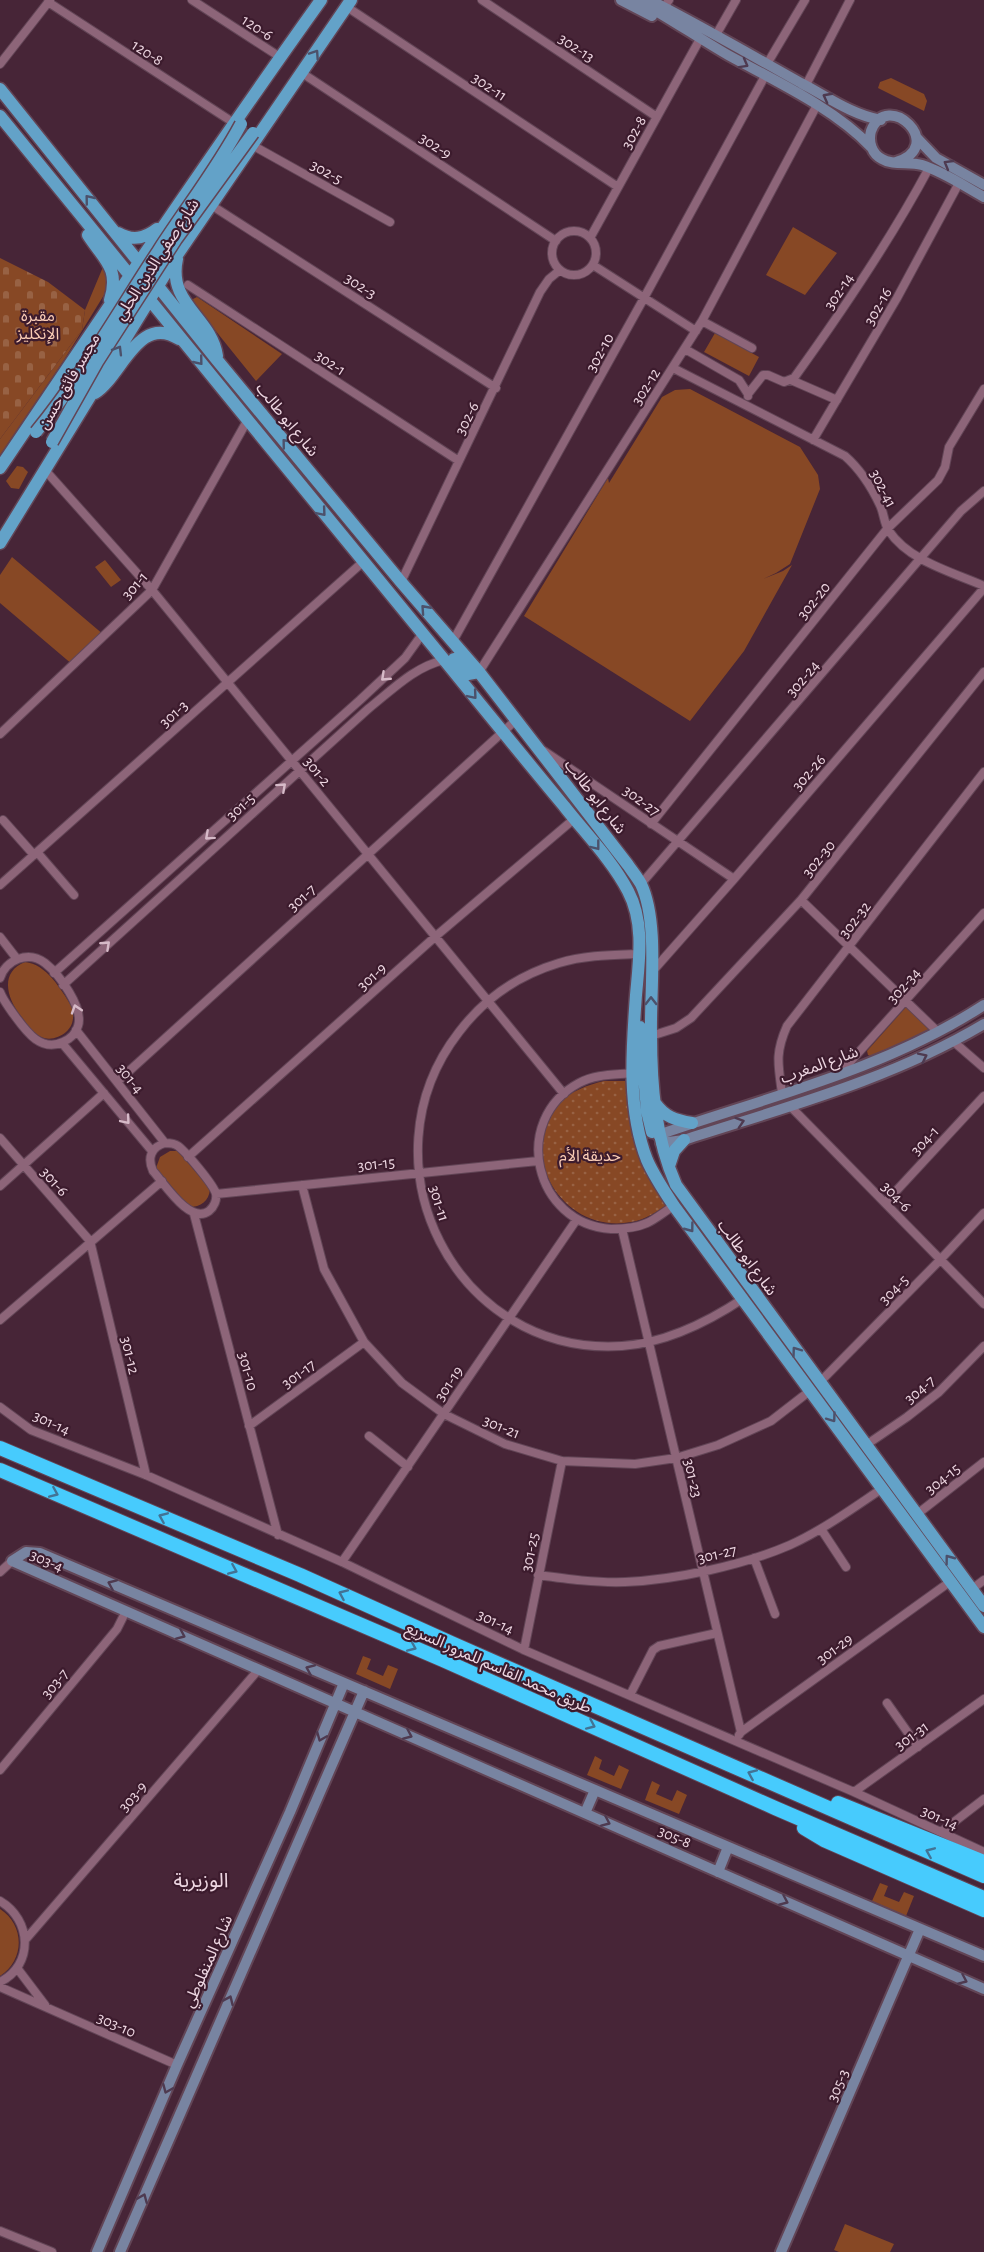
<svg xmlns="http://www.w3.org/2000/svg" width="984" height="2252" font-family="'Alegreya Sans','Noto Sans Arabic',sans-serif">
	<defs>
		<pattern id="cemetery-stones" width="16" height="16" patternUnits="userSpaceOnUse" patternTransform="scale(1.5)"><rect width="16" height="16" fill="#874825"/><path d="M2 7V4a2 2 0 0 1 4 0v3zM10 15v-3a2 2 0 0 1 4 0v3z" fill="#986244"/></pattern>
		<pattern id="park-dots" width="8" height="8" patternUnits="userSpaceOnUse" patternTransform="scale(1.5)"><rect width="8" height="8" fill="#874825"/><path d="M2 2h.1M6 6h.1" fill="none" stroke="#986244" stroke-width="1.8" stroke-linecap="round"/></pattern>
	</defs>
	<rect width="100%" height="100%" fill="#472537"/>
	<path fill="#874825" d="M891 78 924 94 927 101 924 111 878 88 880 82Z
		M793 227 837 253 805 295 766 275Z
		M103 267 108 279 104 295 64 360 0 455V439L82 330 85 310Z
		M197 297 282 354 256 381 194 304 193 299Z
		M715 333 759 357 749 376 704 352Z
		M690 389 800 447 818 475 820 489 790 564 776 573 763 579 783 571 792 565 744 651 690 721 524 616 608 478 609 483 662 397 675 390Z
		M17 466 23 467 28 472 19 489 11 488 6 481Z
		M12 557 104 635 73 665 0 603V575Z
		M105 560 121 580 111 587 95 567Z
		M25 962C46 964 61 989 72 1007 74 1016 74 1025 66 1032 60 1037 52 1040 44 1038 34 1035 27 1024 21 1016 6 997 0 972 25 962Z
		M906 1007 932 1030 870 1056 868 1055 867 1051Z
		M170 1151H178L210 1189C209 1201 201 1207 189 1207L156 1168 160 1157Z
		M363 1656 371 1659 367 1669 383 1676 388 1665 398 1669 390 1689 356 1674Z
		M595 1756 602 1760 599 1769 614 1776 619 1765 629 1770 621 1789 587 1775Z
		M652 1781 660 1785 656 1794 672 1801 677 1790 687 1795 679 1814 645 1800Z
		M880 1883 888 1886 884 1896 899 1902 904 1892 914 1896 906 1916 872 1901Z
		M0 1909C25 1925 25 1960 0 1976Z
		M845 2224 894 2244 890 2252H839L834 2250Z"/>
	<path fill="url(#cemetery-stones)" d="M0 258 48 282 85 310 82 330 0 439Z"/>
	<path fill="url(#park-dots)" d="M604 1081H629L628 1093 668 1204C656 1212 645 1220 631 1222 565 1235 514 1156 559 1104 570 1091 588 1085 604 1081Z"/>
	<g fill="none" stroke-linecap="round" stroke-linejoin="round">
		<g stroke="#624556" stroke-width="10">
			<path id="street" d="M192 0 280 57
				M482 0 657 117
				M48 2 234 123
				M667 3 669 0
				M347 7 618 187
				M716 35 736 0
				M0 64 50 0
				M767 64 805 0
				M302 73 556 241
				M806 85 850 0
				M252 145 390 222
				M211 205 496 388
				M552 253a22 22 0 1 1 44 0a22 22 0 1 1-44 0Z
				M590 238 700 39
				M593 265 696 331
				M188 285 459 461
				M702 321 752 348
				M685 349 739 380 748 394V396
				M673 368 845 456C861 470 871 486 880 505 884 513 884 524 889 531 909 561 952 572 984 586
				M791 380 837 400
				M748 394 763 375H768L784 382 794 378C843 310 890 241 929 168
				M813 440 897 298 959 183
				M45 470 152 590 564 1094
				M401 582 540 292 549 279 560 270
				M453 641 644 298 765 76
				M479 672 702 321 817 105
				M0 734 152 590 247 421
				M544 751 734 879
				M3 820 34 855
				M651 824 887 529 938 480 945 467 949 447 984 389
				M37 852 74 895
				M641 884 961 511 984 491
				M0 885 364 561
				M801 900 938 1032
				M0 937 17 959
				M640 954C613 955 585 955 559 963 519 975 484 999 459 1032 358 1162 455 1357 622 1346 666 1343 708 1322 744 1298
				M54 973 360 700 405 658 423 633
				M651 973 734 879 984 588
				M0 978C6 960 28 950 45 963 59 974 84 1008 78 1026 76 1033 70 1039 63 1042 39 1053 24 1028 12 1012 8 1006 3 1000 0 992
				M63 985 368 709C392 690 414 667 444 660
				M76 1030 165 1143
				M651 1036 676 1028 691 1018 801 900 984 672
				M954 1042 984 1068
				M62 1043 152 1151
				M841 1072 984 913
				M633 1073C614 1075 596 1074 579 1083 510 1120 534 1224 611 1229 623 1229 636 1228 647 1223 656 1219 665 1211 674 1206
				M117 1082 516 720
				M782 1093C778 1064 775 1053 787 1026L984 772
				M790 1106 984 1304
				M0 1138 90 1241 146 1475
				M165 1143C170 1143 174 1143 178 1146 186 1152 214 1185 216 1194 217 1200 214 1207 209 1211 190 1225 164 1183 153 1171 147 1158 151 1147 165 1143Z
				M188 1157 436 936 574 819
				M302 1185 324 1269 364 1342 402 1383 444 1414 505 1444 562 1461 635 1464 676 1458 718 1445 771 1421 811 1390
				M0 1186 104 1093
				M216 1194 538 1161
				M885 1203 984 1096
				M194 1214 278 1535
				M622 1229 741 1732
				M0 1320 162 1181
				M820 1382 940 1260 984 1213
				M0 1407 31 1430 146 1475 342 1562 524 1650 854 1792 984 1852
				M249 1426 364 1342
				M369 1436 408 1467
				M866 1445 907 1417 939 1392 984 1346
				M916 1515 984 1462
				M821 1529 846 1567
				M754 1558 775 1614
				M342 1562 577 1219
				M0 1572 12 1561
				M538 1575C567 1579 596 1583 625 1582 675 1580 744 1565 790 1545 823 1530 853 1508 883 1488
				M972 1589 984 1580
				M524 1650 562 1461
				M630 1695 653 1650 659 1646 717 1633
				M887 1703 918 1747
				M739 1735 741 1732 951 1581
				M0 1770 117 1629 126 1611
				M854 1792 984 1699
				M941 1832 984 1799
				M0 1901C32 1920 34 1965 0 1982
				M26 1939 259 1669
				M17 1968 45 2005
				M0 1987 177 2065
				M0 2231 52 2252"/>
		</g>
		<g stroke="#624556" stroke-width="14">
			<path id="secondary" d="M621 0 652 16
				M637 0C668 17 697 37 728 55 775 81 834 108 871 147
				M650 0C701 26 751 55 801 83 826 96 852 115 881 120
				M916 137 936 158 984 185
				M896 162C948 146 887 88 871 131 868 142 872 154 882 159 893 166 910 161 922 165 944 172 964 186 984 197
				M658 1135C768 1097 886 1069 984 1005
				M661 1143 684 1140C786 1107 892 1079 984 1024
				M585 1813 595 1790
				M718 1872 728 1847
				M984 1956 40 1553 26 1552 12 1561 984 1989
				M97 2252 177 2065 290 1812 344 1683
				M120 2252 364 1691
				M781 2252 920 1929"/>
		</g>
		<g stroke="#624556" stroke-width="15">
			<path id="primary" d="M0 89 217 360 401 582 479 672 628 865C632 871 637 877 641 884 659 922 650 991 651 1033 651 1086 655 1137 676 1185L984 1606
				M0 116C148 299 297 480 446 662 485 710 524 758 564 806 585 833 612 860 628 891 645 923 639 961 636 995 632 1049 627 1109 647 1160 654 1176 664 1191 674 1206L984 1627
				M118 233C132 241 144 239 157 229
				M88 235C104 260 120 268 110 300
				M177 259C167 304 212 318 217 356
				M95 393C122 376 138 313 179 339
				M0 468C106 311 211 154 321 0
				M0 543 175 258 351 0
				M454 659 468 674 479 672
				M640 1027 647 1111 652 1132
				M655 1103C665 1117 675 1120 692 1123
				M669 1166 674 1151 684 1140"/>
		</g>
		<g stroke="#624556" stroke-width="16">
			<path id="highway" d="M0 1448 300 1575 451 1643 984 1876
				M0 1470 443 1660 775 1808 984 1898
				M838 1803 984 1862
				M804 1828 824 1840 984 1910"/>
		</g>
		<use href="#street" stroke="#8d6579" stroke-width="8"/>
		<use href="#secondary" stroke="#7884a1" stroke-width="10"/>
		<use href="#primary" stroke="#63a2c8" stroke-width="12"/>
		<use href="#highway" stroke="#47cbfd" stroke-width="14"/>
		<g stroke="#624556" stroke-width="15" stroke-linecap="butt">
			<path id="primary-bridge" d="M36 432C82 376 119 311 159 250 186 208 217 169 241 124
				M52 442 97 362 176 239 253 133"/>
		</g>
		<use href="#primary-bridge" stroke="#63a2c8" stroke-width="12"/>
	</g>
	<defs><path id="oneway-chevron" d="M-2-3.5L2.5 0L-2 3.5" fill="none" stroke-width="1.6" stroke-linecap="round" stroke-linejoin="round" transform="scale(1.5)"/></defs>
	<g stroke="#4c516b">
		<use href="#oneway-chevron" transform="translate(315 54) rotate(-56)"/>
		<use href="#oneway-chevron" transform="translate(89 199) rotate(-129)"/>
		<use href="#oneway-chevron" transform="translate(118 350) rotate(-59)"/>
		<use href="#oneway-chevron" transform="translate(199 361) rotate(51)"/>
		<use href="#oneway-chevron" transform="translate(286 443) rotate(-129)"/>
		<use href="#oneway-chevron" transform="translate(322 512) rotate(50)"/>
		<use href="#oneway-chevron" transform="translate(425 609) rotate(-132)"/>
		<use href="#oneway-chevron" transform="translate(473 695) rotate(50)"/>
		<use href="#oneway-chevron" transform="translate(596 846) rotate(52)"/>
		<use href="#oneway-chevron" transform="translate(651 1001) rotate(-90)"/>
		<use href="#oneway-chevron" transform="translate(690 1228) rotate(53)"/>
		<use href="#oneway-chevron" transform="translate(796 1351) rotate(-126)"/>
		<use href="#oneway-chevron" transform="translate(832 1418) rotate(54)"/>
		<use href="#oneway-chevron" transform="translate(949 1559) rotate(-127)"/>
	</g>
	<g stroke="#4e3a50">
		<use href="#oneway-chevron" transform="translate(744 64) rotate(29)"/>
		<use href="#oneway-chevron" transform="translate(827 97) rotate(-152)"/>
		<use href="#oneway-chevron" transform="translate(948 164) rotate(-150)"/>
		<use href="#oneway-chevron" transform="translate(923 1057) rotate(-26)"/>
		<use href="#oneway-chevron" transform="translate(740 1122) rotate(-18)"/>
		<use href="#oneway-chevron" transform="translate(112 1584) rotate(-157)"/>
		<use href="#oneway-chevron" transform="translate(181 1635) rotate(24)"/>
		<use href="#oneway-chevron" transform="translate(310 1669) rotate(-157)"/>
		<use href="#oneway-chevron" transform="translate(408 1735) rotate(24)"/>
		<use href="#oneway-chevron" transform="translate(321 1737) rotate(112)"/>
		<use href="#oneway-chevron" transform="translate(606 1822) rotate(24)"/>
		<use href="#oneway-chevron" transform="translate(784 1901) rotate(24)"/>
		<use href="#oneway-chevron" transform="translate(963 1980) rotate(24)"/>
		<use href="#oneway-chevron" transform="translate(229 2000) rotate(-66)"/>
		<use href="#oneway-chevron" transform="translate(167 2089) rotate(113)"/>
		<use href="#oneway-chevron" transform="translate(143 2198) rotate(-67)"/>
	</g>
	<g stroke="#d6bac8">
		<use href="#oneway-chevron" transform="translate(385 677) rotate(137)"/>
		<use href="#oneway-chevron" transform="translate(282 787) rotate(-42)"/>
		<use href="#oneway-chevron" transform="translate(209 836) rotate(138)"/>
		<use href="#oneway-chevron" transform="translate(106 945) rotate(-43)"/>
		<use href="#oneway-chevron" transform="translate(76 1009) rotate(-108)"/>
		<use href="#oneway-chevron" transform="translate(126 1120) rotate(50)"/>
	</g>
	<g stroke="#427395">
		<use href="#oneway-chevron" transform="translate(54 1493) rotate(23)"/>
		<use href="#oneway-chevron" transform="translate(163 1517) rotate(-157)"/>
		<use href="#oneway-chevron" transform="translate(233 1570) rotate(23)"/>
		<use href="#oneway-chevron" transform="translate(343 1594) rotate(-156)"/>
		<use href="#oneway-chevron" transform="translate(412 1647) rotate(23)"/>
		<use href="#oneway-chevron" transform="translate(591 1725) rotate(24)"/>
		<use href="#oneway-chevron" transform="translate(752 1774) rotate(-157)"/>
		<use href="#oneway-chevron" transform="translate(930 1852) rotate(-157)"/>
	</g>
	<g text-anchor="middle" stroke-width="4.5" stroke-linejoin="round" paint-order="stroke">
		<g font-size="16" fill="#eed7e2" stroke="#3c1b2d">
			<text transform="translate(258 27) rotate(33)" y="6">120-6</text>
			<text transform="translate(577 47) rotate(34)" y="6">302-13</text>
			<text transform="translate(148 52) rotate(33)" y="6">120-8</text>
			<text transform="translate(490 86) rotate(34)" y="6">302-11</text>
			<text transform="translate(633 132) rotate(-61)" y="6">302-8</text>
			<text transform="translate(436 145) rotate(33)" y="6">302-9</text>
			<text transform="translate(327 171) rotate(29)" y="6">302-5</text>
			<text transform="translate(156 259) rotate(-57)" y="6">شارع صفي الدين الحلي</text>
			<text transform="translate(361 285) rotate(33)" y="6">302-3</text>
			<text transform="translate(838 291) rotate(-56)" y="6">302-14</text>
			<text transform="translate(877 306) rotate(-60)" y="6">302-16</text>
			<text transform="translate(599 352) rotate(-61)" y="6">302-10</text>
			<text transform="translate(331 362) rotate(33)" y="6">302-1</text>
			<text transform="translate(68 381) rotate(-60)" y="6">مجسر فائق حسن</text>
			<text transform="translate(645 386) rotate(-58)" y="6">302-12</text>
			<text transform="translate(466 418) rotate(-63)" y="6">302-6</text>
			<text transform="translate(288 419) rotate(51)" y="6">شارع ابو طالب</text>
			<text transform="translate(884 488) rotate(63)" y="6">302-41</text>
			<text transform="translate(134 585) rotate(-49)" y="6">301-1</text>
			<text transform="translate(813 600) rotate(-51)" y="6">302-20</text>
			<text transform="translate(802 678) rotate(-49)" y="6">302-24</text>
			<text transform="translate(173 713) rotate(-42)" y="6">301-3</text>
			<text transform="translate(318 771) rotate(51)" y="6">301-2</text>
			<text transform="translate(808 772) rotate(-49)" y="6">302-26</text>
			<text transform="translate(596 796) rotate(52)" y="6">شارع ابو طالب</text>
			<text transform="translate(642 800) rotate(36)" y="6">302-27</text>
			<text transform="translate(240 806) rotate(-42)" y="6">301-5</text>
			<text transform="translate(818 858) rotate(-51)" y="6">302-30</text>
			<text transform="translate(301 897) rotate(-42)" y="6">301-7</text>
			<text transform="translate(854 919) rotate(-52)" y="6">302-32</text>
			<text transform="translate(371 976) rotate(-42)" y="6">301-9</text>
			<text transform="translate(903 985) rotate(-48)" y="6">302-34</text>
			<text transform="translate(819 1064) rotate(-20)" y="6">شارع المغرب</text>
			<text transform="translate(131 1078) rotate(52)" y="6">301-4</text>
			<text transform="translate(924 1140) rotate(-47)" y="6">304-1</text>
			<text transform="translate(376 1163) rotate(-6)" y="6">301-15</text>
			<text transform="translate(55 1181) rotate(48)" y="6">301-6</text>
			<text transform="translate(897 1196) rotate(46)" y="6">304-6</text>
			<text transform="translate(440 1203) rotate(73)" y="6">301-11</text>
			<text transform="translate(748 1257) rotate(54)" y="6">شارع ابو طالب</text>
			<text transform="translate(893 1289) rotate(-45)" y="6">304-5</text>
			<text transform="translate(131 1355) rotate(77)" y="6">301-12</text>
			<text transform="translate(249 1371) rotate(75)" y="6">301-10</text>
			<text transform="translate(298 1373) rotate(-36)" y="6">301-17</text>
			<text transform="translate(448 1383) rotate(-56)" y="6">301-19</text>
			<text transform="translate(919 1389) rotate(-40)" y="6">304-7</text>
			<text transform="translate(52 1422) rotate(25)" y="6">301-14</text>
			<text transform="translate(502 1426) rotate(23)" y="6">301-21</text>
			<text transform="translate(694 1478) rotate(77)" y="6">301-23</text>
			<text transform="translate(942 1478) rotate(-38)" y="6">304-15</text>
			<text transform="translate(529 1552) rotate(-78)" y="6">301-25</text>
			<text transform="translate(717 1553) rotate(-13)" y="6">301-27</text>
			<text transform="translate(47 1560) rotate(24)" y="6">303-4</text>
			<text transform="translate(496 1621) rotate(26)" y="6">301-14</text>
			<text transform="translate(834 1648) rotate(-36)" y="6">301-29</text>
			<text transform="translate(499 1667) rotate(24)" y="6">طريق محمد القاسم للمرور السريع</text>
			<text transform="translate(54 1683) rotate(-50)" y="6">303-7</text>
			<text transform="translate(911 1735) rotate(-36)" y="6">301-31</text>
			<text transform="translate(132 1796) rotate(-49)" y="6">303-9</text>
			<text transform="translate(940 1817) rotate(25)" y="6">301-14</text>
			<text transform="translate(675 1836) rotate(24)" y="6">305-8</text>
			<text transform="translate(207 1961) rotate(-66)" y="6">شارع المنفلوطي</text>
			<text transform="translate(117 2024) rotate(24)" y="6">303-10</text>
			<text transform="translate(837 2085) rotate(-67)" y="6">305-3</text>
		</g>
		<g font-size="16" fill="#fbcdb6" stroke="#3c1b2d">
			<text x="38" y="321">مقبرة<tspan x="38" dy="18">الإنكليز</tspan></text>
			<text x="590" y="1161">حديقة الأم</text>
		</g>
		<g font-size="20" fill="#eed7e2" stroke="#3c1b2d">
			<text x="201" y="1887">الوزيرية</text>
		</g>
	</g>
</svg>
